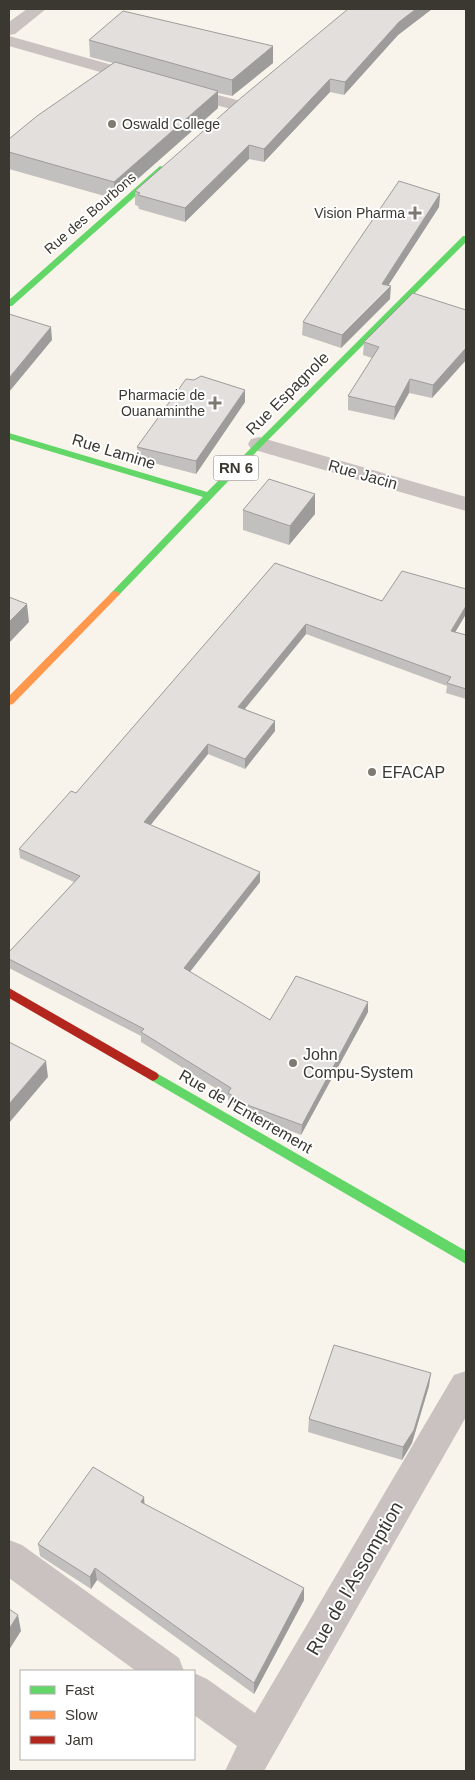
<svg xmlns="http://www.w3.org/2000/svg" width="475" height="1780" font-family="Arial,sans-serif">
	<rect width="100%" height="100%" fill="#f9f4eb"/>
	<g fill="none" stroke-linecap="round" stroke-linejoin="round">
		<path fill="#c9c2c0" fill-rule="evenodd" d="M27 9H46L15 34 9 35V22Z
			M9 36 148 75 151 79 148 83 142 84 9 46Z
			M183 86 241 101 244 105 241 109 235 110 177 95 174 91 177 87Z
			M259 437 466 497V511L251 449 248 444 251 439Z
			M466 1371V1417L264 1771H225L237 1746 194 1715V1673L207 1679 255 1713 454 1375Z
			M9 1540 22 1545 179 1658 184 1671H136L9 1578Z"/>
		<path fill="#63d668" fill-rule="evenodd" d="M160 166 167 168 12 306H9V300Z
			M463 236H466V242L262 446 118 596H112L110 594 112 592 203 497 9 439V433L207 492Z
			M153 1071 466 1251V1264L149 1079 147 1076 149 1073Z"/>
		<path fill="#ff974d" fill-rule="evenodd" d="M115 591 118 592 120 594 118 596 13 704 9 705V696L112 592Z"/>
		<path fill="#b3261e" fill-rule="evenodd" d="M9 988 157 1073 159 1076 157 1079 153 1081 149 1079 9 998Z"/>
	</g>
	<path fill="#c2c0be" d="M348 9H432L398 35 344 95 330 92 264 162 249 159 185 222 139 209 138 206 135 205V191Z
		M89 40 273 63 232 96 218 93V108L115 199 9 169V139L113 63 90 57Z
		M440 194 439 207 388 286 390 299 341 348 302 335 303 322Z
		M466 310V360L432 398 409 393 394 420 348 410V396L372 358 363 355 364 342Z
		M245 402 196 474 138 459 137 447Z
		M315 494V514L289 545 243 530V510Z
		M275 563 382 601 466 589V614L455 632 466 635V699L446 693 447 686 306 634 245 709 275 721V731L245 769 208 754 150 825 260 882 190 972 270 1020 368 1002V1012L301 1135 250 1115 228 1102V1096L141 1042V1036L9 968V952L74 882 20 858 19 849 76 793Z
		M429 1386 412 1443 402 1460 308 1432 309 1419Z
		M144 1497V1504L304 1588V1600L254 1694 97 1580 91 1589 40 1556 38 1544Z"/>
	<path fill="#9e9c9b" d="M416 9H432L398 35 344 95 345 82 399 22Z
		M273 46V63L232 96V80Z
		M330 79V92L264 162V149Z
		M218 91V108L115 199 114 182Z
		M249 145V159L185 222V208Z
		M440 194 439 207 382 295 391 286 390 299 341 348 342 335 382 284Z
		M51 327 52 340 9 392V378Z
		M466 348V360L432 398 433 385Z
		M410 379 409 393 394 420 395 407Z
		M245 390V402L196 474V461Z
		M315 494V514L289 545 290 526Z
		M27 604 29 622 9 643V622Z
		M466 606V614L450 641 451 631Z
		M306 624V634L238 717V707Z
		M275 721V731L245 769V759Z
		M208 744V754L145 832 144 822Z
		M260 872V882L185 978 184 968Z
		M368 1002V1012L301 1135 302 1125Z
		M46 1061 48 1077 9 1123V1104Z
		M431 1373 429 1386 412 1443 402 1460 403 1447Z
		M144 1497 145 1510 141 1502Z
		M95 1568 97 1580 91 1589 90 1577Z
		M304 1588V1600L254 1694V1683Z
		M18 1615 21 1631 9 1650V1629Z"/>
	<path fill="#e2dfdd" stroke="#9e9c9b" d="M348 9H416L399 22 345 82 330 79 264 149 249 145 185 208 138 195 140 193 135 191 242 97Z
		M123 11 273 46 232 80 89 40Z
		M115 62 218 91 114 182 9 152V139L37 116Z
		M399 181 440 194 382 284 391 286 342 335 303 322Z
		M413 293 466 310V348L433 385 410 379 395 407 348 396 379 347 364 342Z
		M9 314 51 327 9 378Z
		M201 376 245 390 196 461 137 447 186 379 194 380Z
		M269 479 315 494 290 526 243 510Z
		M275 563 382 601 402 571 466 589V606L451 631 466 635V689L447 683 451 677 306 624 238 707 275 721 245 759 208 744 144 822 260 872 184 968 270 1020 296 976 368 1002 302 1125 250 1106 228 1093 231 1088 141 1032 144 1029 9 959V952L80 876 19 849 71 791 76 793Z
		M9 597 27 604 9 622Z
		M9 1042 46 1061 9 1104Z
		M334 1345 431 1373 414 1430 403 1447 309 1419Z
		M93 1467 144 1497 141 1502 304 1588 254 1683 95 1568 90 1577 38 1544Z
		M9 1609 18 1615 9 1629Z"/>
	<g fill="#7e7a72" stroke="#fff" stroke-width="2">
		<circle cx="112" cy="124" r="5"/>
		<path d="M412.5 205.5h5v5h5v5h-5v5h-5v-5h-5v-5h5z"/>
		<path d="M212.5 395.5h5v5h5v5h-5v5h-5v-5h-5v-5h5z"/>
		<circle cx="372" cy="772" r="5"/>
		<circle cx="293" cy="1063" r="5"/>
	</g>
	<g text-anchor="middle" stroke-width="4" stroke-linejoin="round" paint-order="stroke">
		<g font-size="14" fill="#3b3831" stroke="#fff" text-anchor="end">
			<text x="122" y="129" text-anchor="start">Oswald College</text>
			<text x="405" y="218">Vision Pharma</text>
			<text x="205" y="400">Pharmacie de<tspan x="205" dy="16">Ouanaminthe</tspan></text>
		</g>
		<g font-size="14" fill="#3b3831" stroke="#fff">
			<text transform="translate(90 213) rotate(-41)" y="5">Rue des Bourbons</text>
		</g>
		<rect fill="#fff" stroke="#76746f" stroke-width="1" x="213.5" y="455.5" width="45" height="25" rx="4"/>
		<g font-size="15" font-weight="bold" fill="#3b3831">
			<text x="236" y="473">RN 6</text>
		</g>
		<g font-size="16" fill="#3b3831" stroke="#fff">
			<text transform="translate(287 393) rotate(-45)" y="6">Rue Espagnole</text>
			<text transform="translate(114 451) rotate(17)" y="6">Rue Lamine</text>
			<text transform="translate(363 474) rotate(16)" y="6">Rue Jacin</text>
			<text transform="translate(246 1111) rotate(30)" y="6">Rue de l'Enterrement</text>
		</g>
		<g font-size="16" fill="#3b3831" stroke="#fff" text-anchor="start">
			<text x="382" y="778">EFACAP</text>
			<text x="303" y="1060">John<tspan x="303" dy="18">Compu-System</tspan></text>
		</g>
		<g font-size="19" fill="#3b3831" stroke="#fff">
			<text transform="translate(354 1578) rotate(-60)" y="7">Rue de l'Assomption</text>
		</g>
	</g>
	<rect width="475" height="1780" fill="none" stroke="#3b3831" stroke-width="20"/>
	<rect x="20" y="1670" width="175" height="90" fill="#ffffff" stroke="#b1afad"/>
	<rect x="30" y="1686" width="25" height="8" fill="#63d668" stroke="#b1afad"/>
	<text x="65" y="1695" font-size="15" fill="#3b3831">Fast</text>
	<rect x="30" y="1711" width="25" height="8" fill="#ff974d" stroke="#b1afad"/>
	<text x="65" y="1720" font-size="15" fill="#3b3831">Slow</text>
	<rect x="30" y="1736" width="25" height="8" fill="#b3261e" stroke="#b1afad"/>
	<text x="65" y="1745" font-size="15" fill="#3b3831">Jam</text>
</svg>
